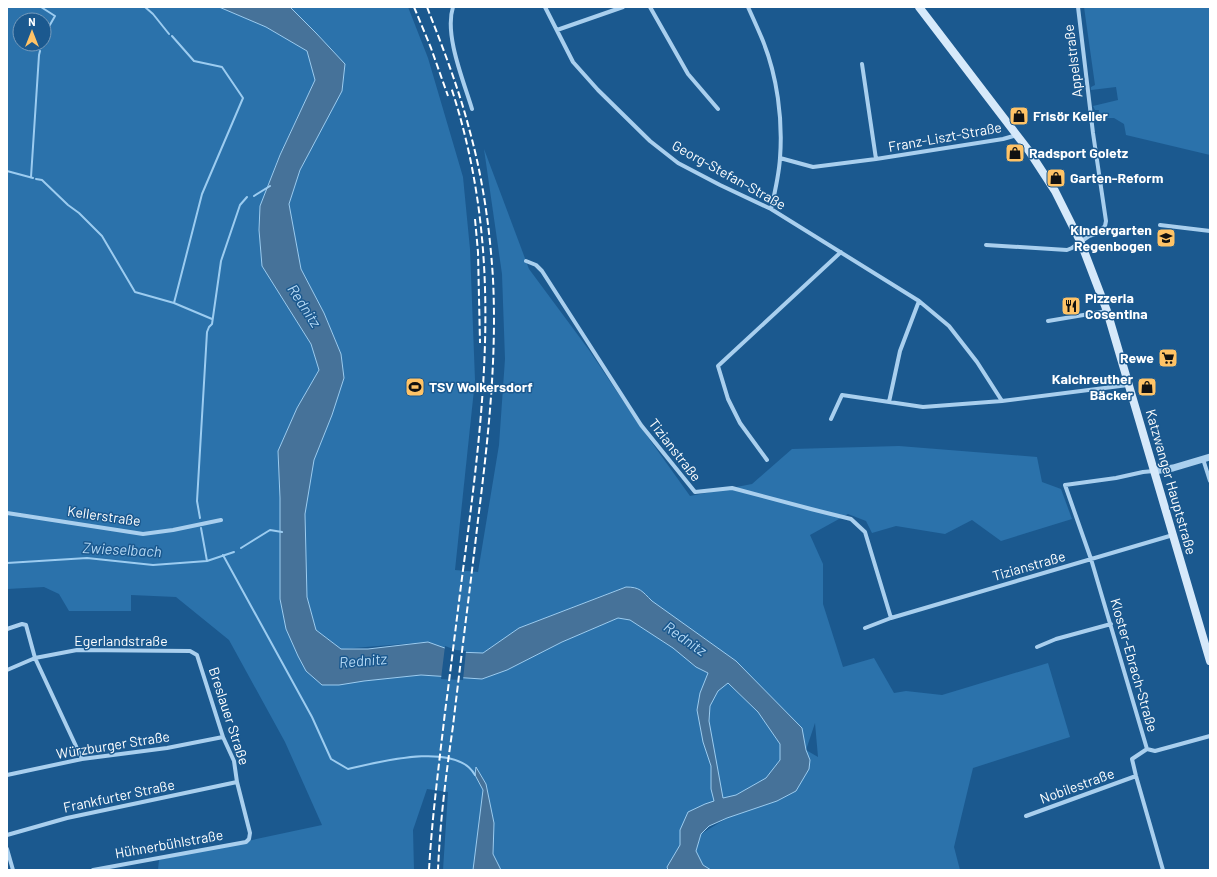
<svg xmlns="http://www.w3.org/2000/svg" width="1217" height="877" font-family="Barlow,sans-serif">
	<rect width="100%" height="100%" fill="#1b598f"/>
	<path fill="#2b72ab" fill-rule="evenodd" d="M7 7H219L266 27 307 51 315 80 280 154 260 206 259 230 262 266 311 344 319 370 297 408 278 451 280 498V599L364 681 421 675 482 679 507 670 562 642 618 618 630 620 673 648 696 667 727 682 758 712 780 744V760L766 778 736 795 680 845 667 867 668 870H501L493 854 494 823 486 784 476 768 475 775 483 790 473 870H443L448 792 427 789 413 830 414 870H158L159 860 322 825 285 742 229 640 176 597 131 595V611H69L59 594 44 587 7 589ZM20 20H44V44H20Z
		M290 7H408L428 58 463 177 470 249 475 380 455 570 478 572 499 445 505 359 502 274 484 149 529 269 589 350 640 426 690 496 752 484 792 449 899 446 1037 457 1042 482 1061 489 1072 519 1001 541 972 520 945 534 896 526 872 533 866 521 848 514 810 535 823 564V604L843 667 874 658 894 693 906 691 942 695 1048 663 1070 737 973 768 954 847 960 870H711L703 865 696 851 701 834 727 818 777 801 795 791 809 769 802 729 770 697 652 601 642 591 625 587 519 628 483 653 456 652 428 642 341 649 316 630 307 597 305 514 314 460 332 415 344 378 341 354 324 313 301 269 289 204 300 170 316 138 345 65 316 33ZM815 723 818 757 806 750Z
		M1084 7H1210V155L1126 135 1124 124 1114 118H1098L1099 110H1095L1093 106 1118 100 1116 87 1091 90V87L1095 85Z"/>
	<path fill="#467299" stroke="#9cccf0" fill-rule="evenodd" d="M219 7H290L316 33 345 64 342 91 300 170 289 204 301 269 324 313 341 354 344 378 332 415 314 460 305 514 307 597 316 630 341 649H368L428 642 456 652 483 653 519 628 626 587C640 587 642 591 652 601L736 661 802 728 806 750 810 760 809 769 796 791 777 801 727 818 709 826 701 834 696 851 703 865 711 870H668L667 867 680 845V830L688 812 705 804 714 801 711 789V766L703 742 697 710 700 693 708 673 696 667 673 648 630 620 618 618 562 642 507 670 482 679 421 675 364 681 339 685H322L306 671 298 656 286 629 280 599V498L278 451 297 408 319 370 311 344 262 266 259 230 260 206 280 155 315 80 307 51 266 27ZM728 683 758 712 780 744V760L766 778 736 795 723 798 709 721 710 706 718 691Z
		M476 767 486 784 494 823 493 854 501 870H473L483 790 475 775Z"/>
	<path fill="#1b598f" d="M445 646 456 650 466 651 463 680 441 679Z"/>
	<g fill="none" stroke-linecap="round" stroke-linejoin="round">
		<path stroke="#9cccf0" stroke-width="2" d="M41 7 55 16 47 30 44 40
			M145 7 153 14 169 34
			M172 36 194 61 222 67 243 98 202 194 174 303
			M7 171 33 178
			M31 177 39 55 40 51
			M36 179 42 180 68 205 79 213 102 236 135 292 174 303 212 319
			M254 196 270 186
			M200 518 197 501 207 332 209 327 212 324 221 261 240 205 247 197
			M201 528 207 561
			M241 548 270 530 282 532
			M223 555 312 717 331 759 348 769C379 762 456 741 475 775
			M7 563 87 558 153 565 207 561 234 552"/>
		<path stroke="#a9cfee" stroke-width="4" d="M453 7C444 35 464 82 472 109
			M545 7 573 62 598 90 650 141 678 163 720 185 771 209 919 301 949 326 977 362 1002 401 1128 385
			M650 7 688 74 718 109
			M748 7C753 18 758 29 763 41 777 76 783 119 780 158 779 175 775 192 771 209
			M557 30 623 7
			M862 64 876 159
			M780 158 813 167 876 159 1003 139 1017 135
			M1160 225 1210 231
			M986 245 1067 250 1072 248 1089 236 1098 233 1105 226 1106 221 1093 133 1078 7
			M526 261 536 265 542 271 641 425 695 492 732 488 811 509 851 519 865 532 891 618
			M1048 321 1107 311
			M889 402 900 351 919 301
			M831 419 842 395 923 407 1002 401
			M1203 459 1210 481
			M767 460 740 423 728 399 718 366 841 252
			M7 513 143 534 173 530 221 520
			M865 628 891 618 1173 535
			M7 629 22 624 26 625 35 658 82 759
			M1037 647 1056 639 1111 624
			M7 670 35 658 77 650 190 651 197 655 223 737 234 761 237 782 250 833 249 839 246 842 93 870
			M1147 749 1091 559 1065 485 1116 478 1143 472 1154 471
			M1147 749 1132 759 1136 776 1163 870
			M1147 749 1155 751 1210 736
			M7 775 82 759 167 748 223 737
			M1026 816 1136 776
			M7 835 67 818 237 782
			M7 849 13 870"/>
		<path stroke="#a9cfee" stroke-width="7" d="M1154 471 1173 468 1210 457"/>
		<path stroke="#d6e9fa" stroke-width="8" d="M919 7 1029 151 1055 191 1081 243 1107 311 1210 661"/>
		<path stroke="#fff" stroke-width="2" stroke-dasharray="7 3" stroke-linecap="butt" d="M414 7 431 48 448 96
			M427 7C443 48 459 89 470 132 483 179 490 230 493 279 497 360 488 440 478 520 470 589 461 657 453 726 446 774 440 822 438 870
			M475 219 478 252 480 343
			M429 870C432 817 439 765 445 712 452 660 458 607 465 555 486 394 503 245 451 87"/>
	</g>
	<defs>
		<g id="shop-square" transform="scale(1)"><rect x="-9" y="-9" width="18" height="18" rx="4" fill="#ffc366" stroke="#1b598f"/><path d="M-5-2.5h2.3a2.7 3.5 0 0 1 5.4 0H5L5.5 6h-11ZM-1.5-2.5h3a1.5 2.3 0 0 0-3 0Z" fill="#111"/></g>
		<g id="school-square" transform="scale(1)"><rect x="-9" y="-9" width="18" height="18" rx="4" fill="#ffc366" stroke="#1b598f"/><path d="M0-5L7-2L0 1L-7-2ZM-4 1L0 2.5L4 1V4Q0 6-4 4Z" fill="#111"/></g>
		<g id="restaurant-square" transform="scale(1)"><rect x="-9" y="-9" width="18" height="18" rx="4" fill="#ffc366" stroke="#1b598f"/><path d="M-5-6h1v4h1v-4h1v4h1v-4h1v5L-1.5 .5V6h-2V.5L-5-1ZM5-6V6H3V1.5H1.5Q1.5-4 5-6Z" fill="#111"/></g>
		<g id="supermarket-square" transform="scale(1)"><rect x="-9" y="-9" width="18" height="18" rx="4" fill="#ffc366" stroke="#1b598f"/><path d="M-6-5.5h2.5l.6 2H6L4.5 2H-2.5L-4.4-4H-6ZM-1.5 3.2a1.3 1.3 0 1 0 .1 0ZM3 3.2a1.3 1.3 0 1 0 .1 0Z" fill="#111"/></g>
		<g id="stadium-square" transform="scale(1)"><rect x="-9" y="-9" width="18" height="18" rx="4" fill="#ffc366" stroke="#1b598f"/><path d="M0-5a6.5 5 0 1 0 0 10a6.5 5 0 1 0 0-10ZM-3.5-1.8h7v3.6h-7Z" fill="#111"/></g>
	</defs>
	<g fill-rule="evenodd">
		<use href="#shop-square" x="1019" y="116"/>
		<use href="#shop-square" x="1015" y="153"/>
		<use href="#shop-square" x="1056" y="178"/>
		<use href="#school-square" x="1166" y="238"/>
		<use href="#restaurant-square" x="1071" y="306"/>
		<use href="#supermarket-square" x="1168" y="358"/>
		<use href="#stadium-square" x="415" y="387"/>
		<use href="#shop-square" x="1147" y="387"/>
	</g>
	<g text-anchor="middle" stroke-width="3" stroke-linejoin="round" paint-order="stroke">
		<g font-size="14" fill="#fff" stroke="#1b598f">
			<text transform="translate(1073 61) rotate(-97)" y="5">Appelstraße</text>
			<text transform="translate(945 137) rotate(-10)" y="5">Franz-Liszt-Straße</text>
			<text transform="translate(729 175) rotate(29)" y="5">Georg-Stefan-Straße</text>
			<text transform="translate(675 450) rotate(52)" y="5">Tizianstraße</text>
			<text transform="translate(1171 482) rotate(74)" y="5">Katzwanger Hauptstraße</text>
			<text transform="translate(104 516) rotate(8)" y="5">Kellerstraße</text>
			<text transform="translate(1029 566) rotate(-16)" y="5">Tizianstraße</text>
			<text x="121" y="646">Egerlandstraße</text>
			<text transform="translate(1134 665) rotate(74)" y="5">Kloster-Ebrach-Straße</text>
			<text transform="translate(229 716) rotate(72)" y="5">Breslauer Straße</text>
			<text transform="translate(113 745) rotate(-9)" y="5">Würzburger Straße</text>
			<text transform="translate(1077 786) rotate(-20)" y="5">Nobilestraße</text>
			<text transform="translate(119 796) rotate(-12)" y="5">Frankfurter Straße</text>
			<text transform="translate(169 844) rotate(-10)" y="5">Hühnerbühlstraße</text>
		</g>
		<g font-size="14" font-weight="bold" fill="#fff" stroke="#1b598f" text-anchor="start">
			<text x="1033" y="121">Frisör Keller</text>
			<text x="1029" y="158">Radsport Goletz</text>
			<text x="1070" y="183">Garten-Reform</text>
			<text x="1152" y="235" text-anchor="end">Kindergarten<tspan x="1152" dy="16">Regenbogen</tspan></text>
			<text x="1085" y="303">Pizzeria<tspan x="1085" dy="16">Cosentina</tspan></text>
			<text x="1154" y="363" text-anchor="end">Rewe</text>
			<text x="1133" y="384" text-anchor="end">Kalchreuther<tspan x="1133" dy="16">Bäcker</tspan></text>
			<text x="429" y="392">TSV Wolkersdorf</text>
		</g>
		<g font-size="15" font-style="italic" fill="#b5d9f5" stroke="#1b598f">
			<text transform="translate(304 306) rotate(57)" y="5">Rednitz</text>
			<text transform="translate(122 550) rotate(3)" y="5">Zwieselbach</text>
			<text transform="translate(685 639) rotate(35)" y="5">Rednitz</text>
			<text transform="translate(363 661) rotate(-5)" y="5">Rednitz</text>
		</g>
	</g>
	<rect width="1217" height="877" fill="none" stroke="#ffffff" stroke-width="16"/>
	<g transform="translate(32 32)"><circle r="19" fill="#1b598f" stroke="#769bbc"/>
	<path d="M0-3L7 15L0 10L-7 15Z" fill="#ffc366"/>
	<text y="-6" font-size="11" font-weight="bold" text-anchor="middle" fill="#ffffff">N</text>
	</g>
</svg>
